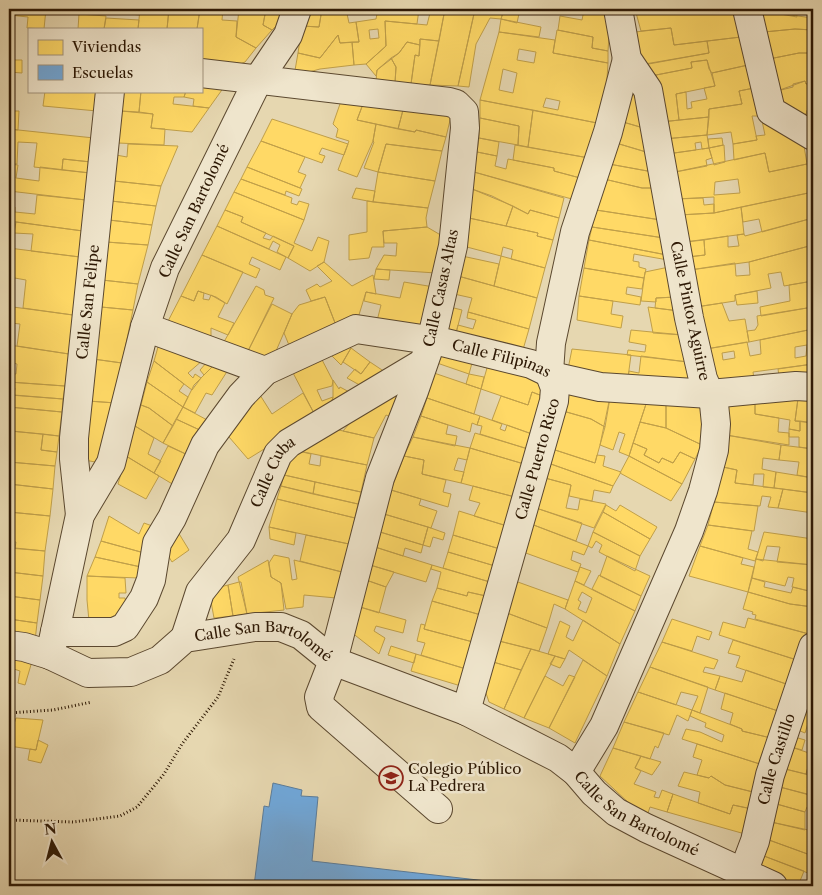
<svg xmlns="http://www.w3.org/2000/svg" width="822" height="895" font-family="'Libre Caslon Text',serif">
	<rect width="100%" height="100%" fill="#e6d7b0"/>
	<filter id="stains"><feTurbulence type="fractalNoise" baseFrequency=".004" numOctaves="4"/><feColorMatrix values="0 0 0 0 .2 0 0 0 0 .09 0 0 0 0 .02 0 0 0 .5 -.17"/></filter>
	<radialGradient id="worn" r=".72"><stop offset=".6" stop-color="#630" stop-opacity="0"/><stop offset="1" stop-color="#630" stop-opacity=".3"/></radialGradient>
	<path fill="#ffd966" stroke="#c09f49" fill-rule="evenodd" d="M9 9H46L44 29 27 28 28 17 9 15Z
		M107 9H140V15L106 12Z
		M140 9H169L167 29H138Z
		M169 9H200L197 29H167Z
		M200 9H223L222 20 237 21 236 37 256 48 245 62 235 66 201 62V29H197Z
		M239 9H266L263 25 272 30 256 48 236 37Z
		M266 9H284L280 22 272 30 263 25Z
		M305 9H322L319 27 302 26Z
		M322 9H346L349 23 356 22 359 42 340 43 338 35 320 58 298 53 302 26 319 27Z
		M378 9H419L417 24 385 21 386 46 366 64 354 65 352 42H359L356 22 376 19ZM378 29 379 38 370 39 369 30Z
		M431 9H445L439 41 420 39V45L407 42 399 53 377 70 376 76 366 64 386 46 385 21 427 25Z
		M445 9 474 14 458 86 430 85Z
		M475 9H504L501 19 490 18 476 44 469 87 458 86Z
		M504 9H520L517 23 501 19Z
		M575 9H607L610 17 608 51 592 48 593 37 558 30 560 16 582 20 584 10Z
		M635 9H734L741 37 674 45 671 28 641 31Z
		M758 9H774L775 13 813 18V32V30L795 29 764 32Z
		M774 9H796L797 17 775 13Z
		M79 14 106 16 104 29H78Z
		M106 18 139 20 138 29H104Z
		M501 19 541 27 539 37 499 32Z
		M671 28 674 45 707 41 709 53 643 65 635 32Z
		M795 29 813 30V53H799L769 59 764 32Z
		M557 30 593 37 592 48 608 51V63L553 53Z
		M499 32 555 40 553 53 608 63 606 94 597 123 480 100ZM519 49 536 52 534 63 517 60ZM503 69 517 73 513 93 499 90ZM546 98 560 101 558 110 543 107Z
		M338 35 340 43 352 42 354 65 320 69 294 76 298 53 320 58Z
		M741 37 748 65 712 73 709 69 707 60 691 62 692 68 656 75 645 64 709 53 707 41Z
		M420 39 439 41 430 85 411 84 415 55 419 56Z
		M9 40 13 41 11 60H9Z
		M407 42 420 45 419 56 415 55 411 84 395 83 396 67 391 58 399 53Z
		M799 53H813V82L806 84 805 81 793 84V87L777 91 769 59Z
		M391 58 396 67 395 83 376 81 377 70Z
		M9 60H22V73L9 72Z
		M707 60 715 86 676 94 679 120 661 122 656 75 692 68 691 62Z
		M748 65 754 88 739 91 742 104 709 109V117L679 120 676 94 686 92 687 109 692 108 691 102 707 99 704 88 715 86 712 73Z
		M805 81 806 84 813 82V94L808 96 810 102 804 120 780 107 777 91Z
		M201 84 224 87 209 108 193 106 194 99 184 97 186 91H201Z
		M754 88 761 116H752L757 140 733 144 731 132 707 135 709 109 742 104 739 91Z
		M45 91H99L97 111 43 106Z
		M124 91H141L139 112 121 111Z
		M141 91H186L184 97H174L173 104 209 108 192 132 151 128 153 114 139 112Z
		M628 92H642L647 129 623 122Z
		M813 94V125L804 120 810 102 808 96Z
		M480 100 533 110 528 147 518 145 519 126 480 118Z
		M341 101 363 104 357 120 376 124 373 141 357 177 338 170 349 141 336 137 338 129 333 124Z
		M363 104 403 110 398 129 357 120Z
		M403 110 451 116 446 137 416 130 415 132 398 129Z
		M533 110 597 123 589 158 528 147Z
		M9 111H19L18 130 9 129Z
		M121 111 153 114 151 128 165 129 164 145 118 143Z
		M761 116 803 140 807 164 769 172 765 153 734 160 733 144 757 140 756 136 765 135Z
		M709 117 707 135 664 139 661 122Z
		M480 118 519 126 518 145 479 138Z
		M272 119 348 144 344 155 322 148 319 154 325 156 322 163 261 141Z
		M623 122 647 129 649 153 616 143Z
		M376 124 415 132 416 130 446 137 442 151 386 144 378 172 364 168 374 142 373 141Z
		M9 129 94 138 91 162 63 159 62 170 34 167 37 143 18 142 17 164H9Z
		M707 135 709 148 702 149 701 142 695 143 696 150 667 154 664 139Z
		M479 138 499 142 497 156 477 152Z
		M722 138 723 145 709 148 708 139Z
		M261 141 305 157 298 172 306 175 300 188 247 167Z
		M616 143 650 153 653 172 609 164Z
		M128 144 178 146 161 186 114 181 116 155 127 157Z
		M386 144 442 151 435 181 378 172Z
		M515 145 589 158 584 179 554 171V168L513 160Z
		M724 145 725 162 714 165 709 148Z
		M709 148 712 158 706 160 707 166 670 173 667 154Z
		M477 152 497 156 495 166 506 169 508 159 554 168V171L584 179 579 201 474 172Z
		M765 153 769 172 807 164 813 192 714 213V197L676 199 670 173ZM738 179 740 193 714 195 715 182Z
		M63 159 91 162 90 173 62 170Z
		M9 164 18 165 16 178 39 181 40 167 90 173 86 200 9 191Z
		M609 164 653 172 655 188H642L604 179Z
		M247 167 300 188 302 189 299 196 286 191 285 195 241 179Z
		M378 172 435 181 428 208 373 202Z
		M474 172 564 198 559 218 530 210 528 214 492 196 472 189Z
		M241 179 292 198 291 203 297 205 299 201 309 204 304 220 234 192Z
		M604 179 642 188H655L661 220 596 210Z
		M114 181 161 186 156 206 111 201Z
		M356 188 375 191 373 202 352 198Z
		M472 189 513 206 506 226 469 218Z
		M234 192 304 220 294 243 312 251 318 237 329 241 324 262 310 271 288 258 294 246 241 222 243 217 225 210Z
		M813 192V218L762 232 759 219 743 222 741 207Z
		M37 195 86 200 83 231 9 221V206L15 207V212L35 214Z
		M703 198 704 205 714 204V213L679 215 676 199Z
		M111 201 156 206 152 225 109 220Z
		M367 201 428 208 426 218 427 227 383 231 384 247H372L369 258 349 260V235L367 232Z
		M513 206 528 214 530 210 559 218 553 240 537 236 538 233 506 226Z
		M741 207 744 234 685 242 679 215 714 213Z
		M225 210 243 217 241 222 266 233 263 238 270 240 273 236 294 246 288 258 277 252 280 245 273 241 269 249 217 226Z
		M596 210 661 220 664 238 592 227Z
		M469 218 538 233 537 236 553 240 545 268 511 259 513 250 503 247 501 256 463 246Z
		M813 218V245L749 262 690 270 688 257 705 255 704 240 728 236V247L739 246 737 235 744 234 745 236Z
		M109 220 152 225 148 245 106 242Z
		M16 222 83 231 80 257 31 251 33 234 14 233Z
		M217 226 286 257 280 270 252 257 249 264 260 269 256 278 202 255Z
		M427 227 444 237 436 273 376 269 384 255 396 256 397 243H384L383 231Z
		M592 227 664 238 667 255 589 240Z
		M589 240 667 255 668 260 634 254 633 261 639 262V267L646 269 644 278 584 268Z
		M704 240 705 255 688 257 685 242Z
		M106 242 148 245 138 284 102 280Z
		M813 245V281L784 286 781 272 768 274 771 288 735 295V301L696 307 690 270 735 263 736 276 750 275 749 262Z
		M9 248 80 257 73 315 23 308 26 280 9 277Z
		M202 255 243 272 227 304 216 297 198 291 194 301 181 296Z
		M462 256 499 264 494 286 458 276Z
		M501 256 545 268 537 298 494 286Z
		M324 262 352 286 373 275 376 294 366 292 358 318 337 328 325 297 311 301 306 290 317 284 320 287 332 281 317 266Z
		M669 267 676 297 656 298V302L641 301 645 272Z
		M584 268 644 278 642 289 627 287 626 294 641 297 640 305 579 296Z
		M376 269 390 270 389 280 374 279Z
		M458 276 537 298 529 329 468 312 472 298 454 294Z
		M102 280 138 284 133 310 101 307Z
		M813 281V307L761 316 760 307 790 301 789 285Z
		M404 282 434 287 424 331 377 321 381 305 364 301 366 292 400 298Z
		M256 286 264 290 265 295 274 298 246 355 221 347Z
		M198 291 204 293 203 299 209 300 211 295 225 303 218 317 234 323 228 335 211 328V344L165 327 181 296 194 301Z
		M757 291 758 303 737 305 735 295Z
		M579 296 613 301 611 314 623 316 621 328 577 320Z
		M325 297 337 328 291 350 284 333 292 314 299 305Z
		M676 297 679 311 655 308 656 298Z
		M722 303 729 321 745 319 749 342 706 349 696 307Z
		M272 304 292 314 273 358 246 355Z
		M13 307 73 315 69 354 17 346 20 324 11 323Z
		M101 307 133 310 122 363 93 359Z
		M450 307 462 310 455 337 444 335Z
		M648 307 679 311 683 335 653 333Z
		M813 307V329L749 342 747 331 755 330 758 325 757 316Z
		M468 312 529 329 522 353 455 337 458 325 473 329 476 320 467 318Z
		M813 329V364L753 372 755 386 714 382 706 349 747 342 750 356 761 354 760 340ZM807 345 806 356 795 358V347ZM734 351 735 358 723 360 722 353Z
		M631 330 683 335 688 362 627 355 628 350 645 352 646 345 629 342Z
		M160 340 203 360 188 373 193 378 195 374 201 378 192 390 154 361Z
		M344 341 351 348 341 365 327 351Z
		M9 345 69 354 65 386 9 382V374H16L17 364 9 362Z
		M351 348 370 362 361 374 343 362Z
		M572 349 631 355 627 385 567 374Z
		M450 351 483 361 481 366 472 363 469 374 437 363 438 356Z
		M319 354 333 381 332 386 317 390 322 401 333 397 330 408 316 417 291 369Z
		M641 356 688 362 693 387 627 385 629 371 639 373Z
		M93 359 122 363 116 403 88 401Z
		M154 361 184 384 179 391 188 397 183 407 147 382Z
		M483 361 541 378 545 397 532 392 528 405 481 389 487 368 481 366Z
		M207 362 214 365 204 375 200 370Z
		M370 362 388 374 365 388 347 378 355 369 361 374Z
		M813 364V382L779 376 778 369Z
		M214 365 228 370 212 395 206 393 195 413 183 407 194 385Z
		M434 373 481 389 474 414 427 398Z
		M469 374 484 377 481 389 466 384Z
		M333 380 339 389 340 387 353 394 330 408 333 397Z
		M9 382 65 386 63 399 14 395 15 388H9Z
		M147 382 183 407 173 426 149 408 141 405Z
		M566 384 611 392 605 427 591 419 563 411Z
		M799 391 813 393V423L795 421Z
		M799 391 795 421H800V431L789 429 790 420 755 414V395Z
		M392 392 402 399 393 418 386 415 374 438 343 431 349 424 345 419Z
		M532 392 545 397 532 434 492 420 501 396 528 405Z
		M611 392 649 395 629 456 619 452 625 434 619 432 613 450 600 445Z
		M303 393 316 417 248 459 223 430 260 395 272 414Z
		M10 395 63 399 62 412 9 407Z
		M649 395 666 396V428L640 422Z
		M755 395V414L779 418 778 432 789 433V445L726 435 728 398Z
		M666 396 708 409 702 445 666 428Z
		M427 398 480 416 477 425 472 423 470 432 421 416Z
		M88 401 116 403 101 463 84 460Z
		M141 405 149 408 173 426 163 443 135 426Z
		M9 407 62 412 59 436 12 431 13 419 9 418Z
		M183 407 209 421 204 432 176 419Z
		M563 411 591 419 605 427 595 463 552 449Z
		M421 416 448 425 446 434 457 436 455 446 413 437Z
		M480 416 502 424 500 429 505 431 507 425 532 434 528 449 480 434 482 426 477 425Z
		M176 419 204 432 190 456 163 443Z
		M800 421 813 423V449L799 447V437H789V429L800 431Z
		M640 422 666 428 702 445 695 459 680 452 673 463 662 458 659 463 644 455 647 449 633 443Z
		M135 426 154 438 148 454 161 461 154 473 126 456Z
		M330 428 374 438 367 465 294 450Z
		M9 431 43 434 41 450 57 452 55 466 9 462Z
		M475 433 528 449 524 464 470 448Z
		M43 434 59 436 57 452 41 450Z
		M726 435 781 445 779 460 763 458 762 469 776 472 774 488 763 487 764 474H754L753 485 735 483 737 470 723 467Z
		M413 437 470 448 467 460 458 458 454 470 464 472 461 483 422 474 424 460 404 456Z
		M633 443 647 449 644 455 659 463 662 458 673 463 680 452 695 459 682 484 629 456Z
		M781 445 813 449V478L797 475 799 462 779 460Z
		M168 446 190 456 174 485 154 473Z
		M470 448 524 464 515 497 461 483Z
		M552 449 595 463 597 455 605 456 603 466 621 472 613 486 548 463Z
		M294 450 311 454 309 464 320 466 321 456 367 465 361 492 284 475Z
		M126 456 159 476 146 499 118 484Z
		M404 456 424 460 422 474 446 480 443 492 451 494 448 507 391 490Z
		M629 456 682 484 671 501 620 473Z
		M9 462 55 466 53 489 9 484Z
		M548 463 613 486 610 493 594 490 592 501 569 496 571 485 545 478Z
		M723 467 737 470 735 483 783 489 778 508 768 507 771 497 762 496 760 506 714 502Z
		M776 472 813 478V493L774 488Z
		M284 475 315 482 313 494 281 486Z
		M545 478 571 485 566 508 578 510 580 499 606 504 594 528 536 508Z
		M315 482 361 492 358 504 313 494Z
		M9 484 53 489 50 516 9 512Z
		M281 486 358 504 355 518 277 499Z
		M473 486 515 497 507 526 474 516 480 503 469 500Z
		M783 489 813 493V513L778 508Z
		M391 490 421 499 419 505 437 511 431 528 384 514Z
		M277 499 355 518 349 544 269 527Z
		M714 502 758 506 754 531 708 525Z
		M606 505 616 511 620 505 657 527 650 539 603 512Z
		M536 508 582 523 576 541 531 524Z
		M459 511 507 526 500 549 453 535Z
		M9 512 50 516 45 551 15 548 16 542H9Z
		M603 512 650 539 640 556 593 532Z
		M384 514 428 527 423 545 380 532Z
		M109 516 139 534 144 523 155 527 148 554 101 541Z
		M531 524 588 546 584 555 573 551 571 560 581 564 578 572 523 552Z
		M708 525 752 531 748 549 758 552 755 561 700 546Z
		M269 527 296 533 294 545 270 539Z
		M428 527 445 533 443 540 433 537 430 547 423 545Z
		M178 532 189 550 172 562 162 545Z
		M380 532 423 545 421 553 405 548 403 556 375 547Z
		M593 532 640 556 635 571 599 552 602 545 596 541 592 548 588 546Z
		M764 532 813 539V565L777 562 780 547 767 546 763 561 756 559Z
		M306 535 349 544 342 572 300 561Z
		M453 535 500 549 495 566 448 552Z
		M101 541 148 554 141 567 95 557Z
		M700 546 743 558 741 564 754 567 748 592 689 576Z
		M375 547 432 565 426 582 370 565Z
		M9 548 45 551 43 576 9 572Z
		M448 552 495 566 490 582 443 568Z
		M274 555 289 558 292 580 297 579 294 560 342 572 336 598 304 595 303 607 286 609 281 583 271 577 269 563Z
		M607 556 650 576 641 596 600 576Z
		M95 557 141 567 139 578 87 576Z
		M756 559 813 565V592L792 587 794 578 788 577 785 586 752 578Z
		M268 560 271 577 281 583 284 610 247 614 238 577Z
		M370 565 394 572 386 587 366 580Z
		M432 565 490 582 486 596 468 592 467 596 437 588 441 572 431 569Z
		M580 567 591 571 584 585 575 581Z
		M9 572 43 576 40 600 9 596Z
		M599 575 641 596 635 611 592 589Z
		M87 576 125 578 126 593H119V598H125L127 609 121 617 89 621 87 600Z
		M752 578 765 582 764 587 791 593 793 587 813 592V607L790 604 748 592Z
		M366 580 386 587 379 613 360 607Z
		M515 581 568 600 565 609 554 604 547 628 507 613Z
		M575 581 635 611 620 644 565 609ZM582 592 592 598 586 613 578 609 581 602 578 600Z
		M239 582H241L247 614 233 616 228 585Z
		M228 585 233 616 214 618 210 596 212 589Z
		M437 588 467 596 468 592 486 596 481 615 432 601Z
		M748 592 790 604 813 607V620L809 634 755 619 756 615 752 614 753 612 743 609Z
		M9 596 40 600 37 623 9 619Z
		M432 601 481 615 473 642 424 629Z
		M360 607 406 620 403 633 376 626 374 631 385 638 379 654 351 632Z
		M507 613 547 628 539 651 499 641Z
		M748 618 809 634 800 661 719 635 723 622 745 628Z
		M9 619 37 623 35 641 9 638Z
		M672 619 712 632 709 640 697 636 692 651 662 642Z
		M583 620 620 644 607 676 569 650 565 659 548 654 560 621 570 626 566 637 573 641Z
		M421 624 425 625 424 629 473 642 466 669 421 655 425 643 417 641Z
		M733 640 800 661 792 686 736 667 740 656 728 653Z
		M499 641 531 649 521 670 493 662Z
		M662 642 718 660 714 669 705 667 703 672 720 676 715 690 650 667Z
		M391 646 416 654 414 663 388 655Z
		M531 649 555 656 524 718 504 709Z
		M9 651 33 658 25 685 18 683 20 671 14 669 13 674 9 673Z
		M416 654 466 669 461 686 411 671Z
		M555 656 565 659 560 668 550 664Z
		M583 660 607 676 575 743 549 728Z
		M493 662 521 670 504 709 489 702 485 690Z
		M650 667 708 687 700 713 692 710 698 696 681 692 676 705 638 692Z
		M746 670 792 686 784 713 715 690 720 676 742 682Z
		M813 671V721L809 720 805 733 793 728Z
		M569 675 575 677 549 728 524 718 545 676 563 686Z
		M638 692 692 710 688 721 677 715 669 735 624 722Z
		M725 693 784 713 775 739 742 731V729L730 724 733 713 721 709Z
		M692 710 742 729V731L775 739 766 766 682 739 686 729 700 732 722 742 724 735 705 727 706 723 690 716Z
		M16 718 43 720 36 750 9 746V739Z
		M624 722 664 733 658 748 655 746 650 759 613 748Z
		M791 736 805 740 802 750 788 746Z
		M38 740 48 745 41 763 28 760 30 749 36 750Z
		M697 744 766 766 757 793 725 785 711 776 709 778 697 775 702 760 693 757Z
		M788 746 812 754 806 774 781 768Z
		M613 748 641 756 635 768 641 771 634 784 656 792 654 797 659 798 662 790 673 794 667 812 650 807 646 819 600 776Z
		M812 754H813V776L806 774Z
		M641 756 661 762 652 775 635 768Z
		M781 768 813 776 811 795 776 786Z
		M684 772 709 778 711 776 725 785 757 793 752 809 733 805 730 814 698 803 700 792 678 786Z
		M776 786 813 796V808L807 807 805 812 773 803Z
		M673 794 730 814 733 805 752 809 745 834 667 812Z
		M773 803 805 812V830L771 822Z
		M771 822 813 831V856L769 840Z
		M769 840 813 856V875L764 856Z
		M764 856 804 871 798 886H792L760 870Z"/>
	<path fill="#6fa8dc" stroke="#5b7d9b" d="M273 783 302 790 301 796 318 797 312 861 504 883V886H254L264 806 269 807Z"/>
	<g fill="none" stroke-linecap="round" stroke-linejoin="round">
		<g stroke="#5b482f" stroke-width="30">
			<g id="minor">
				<path id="s1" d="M297 9 288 35 259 78 165 268 145 327 111 463 80 515 50 655 88 673 131 672 160 660 185 638 255 627H281L301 635 333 661 466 711 558 758 576 772 594 793 616 812 646 828 773 886"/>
				<path d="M747 9 771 111 813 136"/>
				<path d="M201 73 449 102 456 104 464 112 465 128 453 246 431 342 414 391 380 478 333 661 319 697 321 707 438 809"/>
				<path d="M145 327 265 371"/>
				<path id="s2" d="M80 515 74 459V438L110 91"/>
				<path id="s3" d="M55 632H114L125 627 144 598 151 580 157 543 172 518 205 445 241 396 265 371 356 329 442 342 531 364 560 378 600 387 710 394 796 386 813 387"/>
				<path id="s4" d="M185 638 200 592 241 540 278 454 289 443 423 363"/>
				<path d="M9 645 24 647 50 655"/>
				<path id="s5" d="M466 711 554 401 555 388 549 372 551 343 575 232 608 132 627 59"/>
				<path d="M576 772 604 726 689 531 703 491 714 450 716 424 714 404 703 379 689 318 648 90 627 59 618 9"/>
				<path id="s6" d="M743 873 755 841 770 775 813 647"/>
			</g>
		</g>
		<path stroke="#2d1804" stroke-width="3" stroke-dasharray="1 2.5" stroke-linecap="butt" d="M9 713 53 710 92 702
			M9 820 73 822 120 816 137 807 164 774 182 744 218 697 234 659"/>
		<use href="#minor" stroke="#efe5cc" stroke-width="28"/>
	</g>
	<defs>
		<g id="school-ring" transform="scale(1.25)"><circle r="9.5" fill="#efe5cc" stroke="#8f2418" stroke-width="1.5"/><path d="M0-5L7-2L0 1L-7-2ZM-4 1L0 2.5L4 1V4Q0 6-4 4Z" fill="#8f2418"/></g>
	</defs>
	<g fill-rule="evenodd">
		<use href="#school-ring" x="391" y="778"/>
	</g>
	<g text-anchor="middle" stroke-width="5" stroke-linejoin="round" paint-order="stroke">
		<g font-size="15" fill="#2d1804" stroke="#efe5cc">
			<text transform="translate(194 211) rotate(-65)" y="5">Calle San Bartolomé</text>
			<text transform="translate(441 288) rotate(-78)" y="5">Calle Casas Altas</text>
			<text dy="5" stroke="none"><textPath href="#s2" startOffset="214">Calle San Felipe</textPath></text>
			<text transform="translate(690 311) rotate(78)" y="5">Calle Pintor Aguirre</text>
			<text dy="5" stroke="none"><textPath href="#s3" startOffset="616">Calle Filipinas</textPath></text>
			<text dy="5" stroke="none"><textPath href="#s5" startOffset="262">Calle Puerto Rico</textPath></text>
			<text dy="5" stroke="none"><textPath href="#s4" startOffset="190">Calle Cuba</textPath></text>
			<text dy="5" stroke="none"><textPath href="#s1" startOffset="930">Calle San Bartolomé</textPath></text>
			<text dy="5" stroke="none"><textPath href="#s6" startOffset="119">Calle Castillo</textPath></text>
			<text dy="5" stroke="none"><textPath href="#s1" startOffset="1350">Calle San Bartolomé</textPath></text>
		</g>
		<g font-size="15" fill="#2d1804" stroke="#efe5cc" text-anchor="start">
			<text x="408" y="774">Colegio Público<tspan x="408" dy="17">La Pedrera</tspan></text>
		</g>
	</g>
	<rect width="822" height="895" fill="none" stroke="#e6d7b0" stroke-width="30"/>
	<rect x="10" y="10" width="802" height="875" fill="none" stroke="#2d1804" stroke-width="2.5"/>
	<rect x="15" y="15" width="792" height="865" fill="none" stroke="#2d1804"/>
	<rect x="28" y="28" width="175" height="65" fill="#efe5cc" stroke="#a1937c"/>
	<rect x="38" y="40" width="25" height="15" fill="#ffd966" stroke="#a1937c"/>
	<text x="72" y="52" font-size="15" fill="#2d1804">Viviendas</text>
	<rect x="38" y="65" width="25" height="15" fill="#6fa8dc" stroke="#a1937c"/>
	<text x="72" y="78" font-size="15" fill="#2d1804">Escuelas</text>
	<g transform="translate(52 842) rotate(353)" stroke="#efe5cc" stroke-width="4" paint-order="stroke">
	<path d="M0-4L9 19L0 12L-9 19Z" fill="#2d1804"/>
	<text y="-8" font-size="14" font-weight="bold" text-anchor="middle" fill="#2d1804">N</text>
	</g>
	<rect width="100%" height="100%" filter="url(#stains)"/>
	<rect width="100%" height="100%" fill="url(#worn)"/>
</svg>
